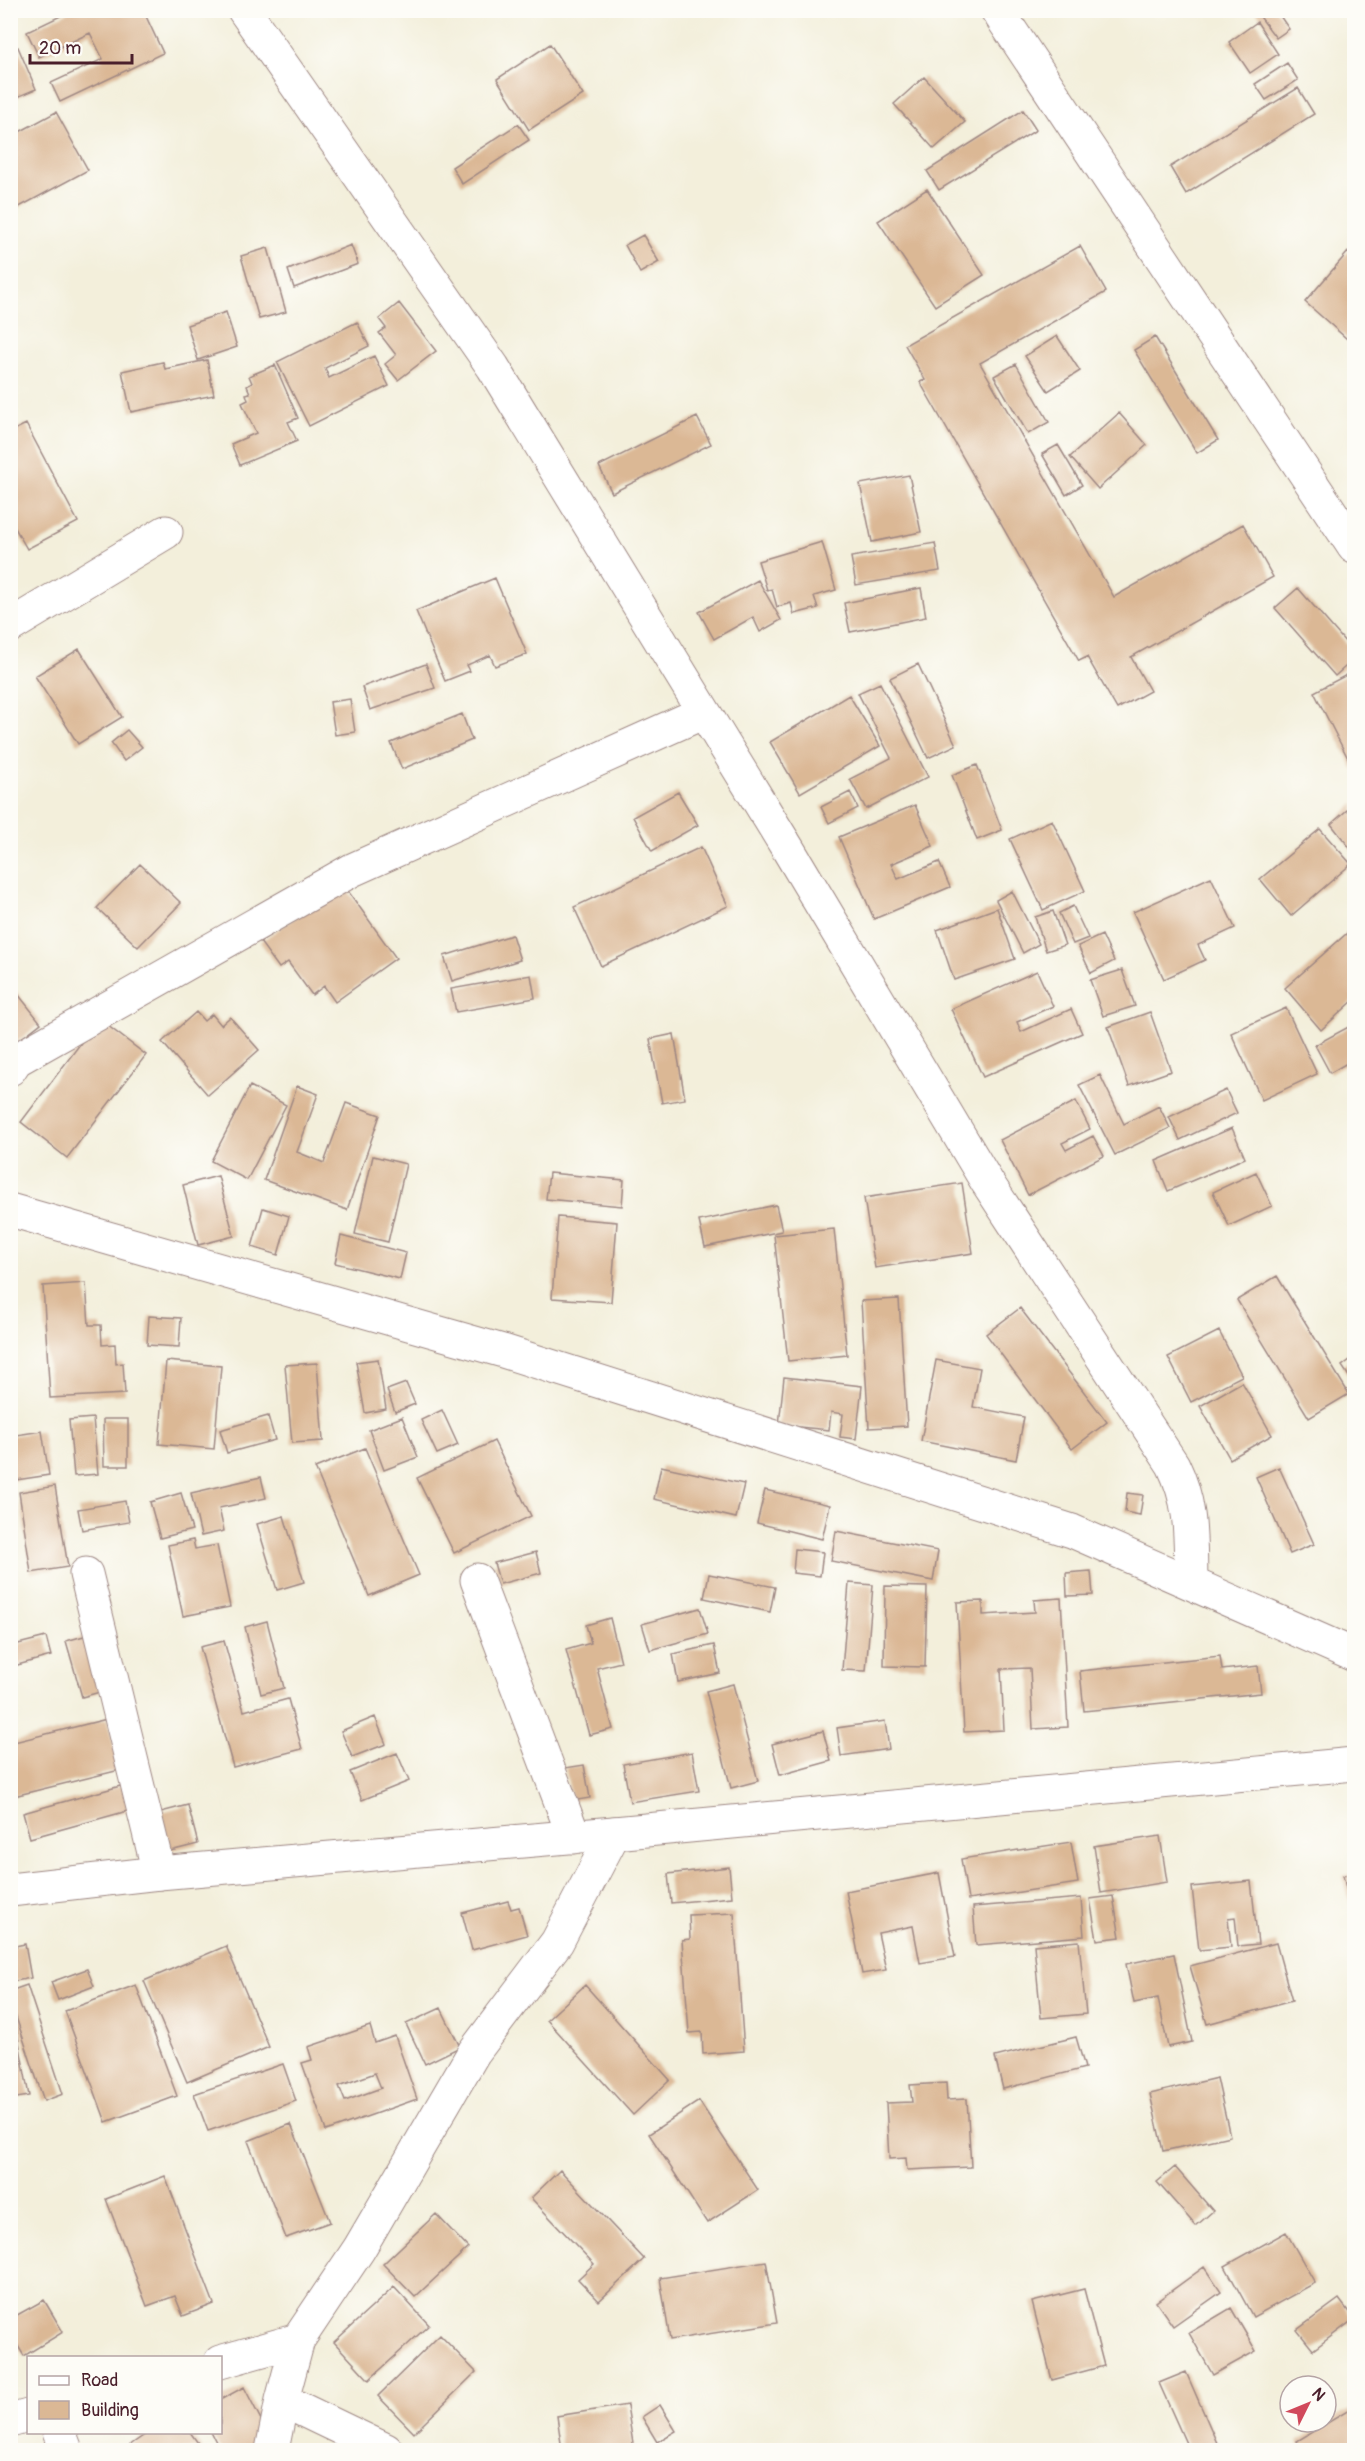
<svg xmlns="http://www.w3.org/2000/svg" width="1365" height="2461" font-family="Pangolin,sans-serif">
	<rect width="100%" height="100%" fill="#fdfcf7"/>
	<filter id="ink" filterUnits="userSpaceOnUse"><feTurbulence type="fractalNoise" baseFrequency=".0167" numOctaves="2"/><feDisplacementMap in="SourceGraphic" scale="12" xChannelSelector="R" yChannelSelector="G"/><feConvolveMatrix kernelMatrix="1 2 1 2 8 2 1 2 1" color-interpolation-filters="sRGB"/></filter>
	<filter id="wash" filterUnits="userSpaceOnUse"><feTurbulence type="fractalNoise" baseFrequency=".008" numOctaves="4" result="noise"/><feDisplacementMap in="SourceGraphic" scale="24" xChannelSelector="R" yChannelSelector="G"/><feGaussianBlur stdDeviation="1.35" result="paint"/><feColorMatrix in="noise" values="0 0 0 0 0 0 0 0 0 0 0 0 0 0 0 0 0 1.4 0 .05"/><feComposite in="paint" operator="in"/></filter>
	<g filter="url(#wash)">
		<rect width="100%" height="100%" fill="#f3efdb"/>
		<g id="blocks">
			<path fill="#dbb895" fill-rule="evenodd" d="M73 10H143L163 53 60 102 51 83 103 59 90 33 39 57 27 32Z
				M1255 10H1276L1289 29 1276 38Z
				M1257 22 1278 54 1250 73 1229 42Z
				M550 44 583 95 529 130 497 79Z
				M18 47 36 89 10 100V50Z
				M1287 63 1298 80 1266 100 1255 84Z
				M924 77 965 122 934 149 894 104Z
				M1298 88 1314 114 1186 194 1170 167Z
				M1023 110 1036 130 939 190 927 171Z
				M56 112 88 170 10 212V137Z
				M518 124 529 140 462 184 452 167Z
				M927 189 984 275 935 306 878 221Z
				M643 235 659 262 640 273 625 245Z
				M351 245 358 264 294 288 288 270Z
				M1080 246 1106 292 980 363 1114 597 1243 524 1273 577 1131 657 1150 691 1117 709 1087 657 1079 661 920 382 925 380 905 345Z
				M268 248 286 312 259 319 241 256Z
				M1348 252 1354 257V345L1305 302Z
				M399 303 436 351 398 380 385 364 396 355 379 333 386 328 379 319Z
				M226 312 237 347 198 360 187 325Z
				M357 322 369 346 325 368 329 378 374 356 389 386 309 426 277 362Z
				M1057 336 1080 371 1048 391 1025 356Z
				M1155 337 1218 440 1197 453 1134 350Z
				M207 360 214 395 131 412 122 371 163 362 165 369Z
				M1016 364 1049 422 1028 434 994 376Z
				M275 365 298 418 288 422 297 441 240 465 231 444 256 433 242 403 248 400 246 394 250 393 247 386 252 383 249 376Z
				M1119 413 1147 445 1098 489 1070 457Z
				M697 417 711 444 612 493 599 466Z
				M26 424 78 522 27 549 10 519V432Z
				M1058 445 1082 485 1066 495 1042 454Z
				M909 475 921 532 872 542 860 484Z
				M822 542 836 590 814 596 818 608 794 614 791 603 777 607 772 589 767 590 758 561Z
				M935 543 940 571 856 585 851 557Z
				M495 578 527 654 495 666 490 655 467 665 470 671 445 681 416 611Z
				M758 580 781 620 760 632 753 617 714 639 699 612Z
				M921 588 926 617 850 632 844 603Z
				M1298 588 1354 652V659L1335 676 1275 608Z
				M79 649 122 717 78 744 35 676Z
				M426 664 435 688 370 710 362 687Z
				M918 664 956 745 928 758 890 678Z
				M1354 671V770L1314 692Z
				M880 683 928 777 866 809 850 779 891 758 858 693Z
				M849 695 880 746 800 793 770 742Z
				M350 699 355 732 335 735 330 702Z
				M462 714 472 740 402 769 391 743Z
				M127 730 142 747 124 761 111 743Z
				M977 765 1002 830 977 840 952 775Z
				M678 792 698 825 652 851 633 817Z
				M850 792 858 808 829 823 821 807Z
				M1354 804V853L1331 824Z
				M915 805 933 846 891 864 898 879 939 862 950 887 874 919 839 837Z
				M1052 820 1085 891 1043 910 1010 839Z
				M1320 829 1351 864 1291 916 1260 879Z
				M701 847 728 906 601 966 574 907Z
				M140 864 181 903 138 947 97 908Z
				M1211 877 1235 928 1198 945 1205 960 1164 979 1133 912Z
				M343 884 396 958 335 1002 324 986 312 995 288 962 279 968 260 942Z
				M1012 891 1039 944 1023 953 996 900Z
				M1073 906 1088 938 1073 944 1059 913Z
				M997 908 1015 959 954 980 937 930Z
				M1053 911 1065 945 1046 951 1035 917Z
				M1354 927V1000L1321 1030 1285 988Z
				M512 935 520 960 452 981 444 956Z
				M1102 935 1114 961 1091 973 1078 946Z
				M1122 970 1135 1006 1103 1016 1090 980Z
				M1037 971 1053 1006 1017 1022 1021 1032 1071 1009 1082 1033 983 1077 951 1009Z
				M531 975 535 998 456 1012 451 989Z
				M10 984 41 1023 10 1047Z
				M1286 1008 1317 1074 1262 1100 1231 1033Z
				M196 1012 204 1021 212 1014 221 1025 230 1017 259 1050 208 1095 162 1042Z
				M1150 1012 1171 1071 1129 1086 1108 1027Z
				M99 1019 146 1055 67 1158 21 1122Z
				M1354 1024V1059L1330 1073 1315 1045Z
				M674 1034 685 1099 662 1103 650 1039Z
				M1100 1075 1124 1124 1159 1106 1170 1128 1115 1155 1079 1085Z
				M250 1086 286 1105 247 1180 211 1161Z
				M297 1086 318 1094 297 1152 324 1163 346 1103 380 1115 347 1210 264 1180Z
				M1226 1090 1237 1113 1180 1140 1169 1117Z
				M1076 1101 1090 1129 1062 1143 1066 1150 1093 1136 1104 1156 1028 1195 1000 1140Z
				M1232 1128 1245 1158 1168 1191 1156 1161Z
				M373 1156 406 1164 388 1242 355 1234Z
				M1256 1172 1272 1206 1229 1226 1213 1192Z
				M549 1173 624 1180 622 1206 546 1199Z
				M218 1176 234 1236 198 1245 183 1185Z
				M962 1183 973 1253 875 1268 864 1198Z
				M776 1205 782 1231 705 1247 699 1221Z
				M263 1208 289 1216 278 1255 252 1247Z
				M558 1217 617 1222 611 1302 552 1298Z
				M834 1229 847 1355 788 1361 774 1235Z
				M341 1236 406 1253 400 1279 335 1263Z
				M1277 1276 1349 1394 1309 1418 1237 1300Z
				M86 1283 89 1325H101L102 1345 115 1344 116 1364 123 1363 125 1394 50 1398 43 1286Z
				M899 1299 907 1426 869 1428 861 1301Z
				M1020 1308 1107 1422 1072 1449 986 1334Z
				M149 1316 181 1318 179 1347 147 1345Z
				M1219 1331 1242 1376 1191 1402 1168 1357Z
				M1354 1357V1384L1342 1366Z
				M378 1359 386 1409 365 1413 356 1362Z
				M936 1360 980 1368 973 1407 1024 1417 1016 1460 921 1441Z
				M166 1361 221 1366 214 1449 159 1444Z
				M317 1363 323 1441 292 1443 285 1365Z
				M784 1377 862 1386 856 1439 840 1437 843 1414 831 1412 829 1430 779 1425Z
				M1242 1382 1272 1435 1230 1459 1200 1406Z
				M406 1383 415 1404 395 1412 387 1390Z
				M442 1410 458 1445 437 1454 421 1420Z
				M268 1416 275 1440 227 1453 220 1430Z
				M402 1417 418 1457 384 1470 369 1430Z
				M93 1418 98 1474 74 1476 69 1420Z
				M103 1419H128V1466H104Z
				M42 1431 49 1475 10 1481V1436Z
				M494 1441 531 1516 454 1553 417 1478Z
				M365 1448 419 1575 369 1596 315 1468Z
				M661 1466 744 1484 736 1518 654 1499Z
				M1279 1467 1314 1544 1290 1554 1256 1477Z
				M261 1477 266 1498 219 1508 224 1531 201 1536 191 1493Z
				M55 1486 68 1567 31 1573 19 1492Z
				M765 1490 830 1505 822 1539 757 1523Z
				M181 1493 192 1530 160 1538 150 1502Z
				M1127 1493 1143 1495 1140 1515 1125 1512Z
				M125 1501 129 1522 82 1530 78 1509Z
				M284 1516 304 1582 277 1590 257 1524Z
				M836 1531 938 1551 933 1581 831 1561Z
				M193 1540 195 1549 217 1545 230 1607 183 1616 168 1545Z
				M795 1549 823 1552 820 1576 793 1573Z
				M536 1552 541 1573 500 1584 494 1563Z
				M1091 1571 1093 1595 1067 1596 1066 1573Z
				M709 1574 775 1587 770 1612 704 1598Z
				M849 1583 873 1585 866 1671 842 1670Z
				M885 1586 927 1587 925 1667 884 1666Z
				M1061 1598 1068 1727 1033 1729 1030 1668 1001 1669 1004 1730 964 1732 957 1602 983 1601V1615L1035 1612 1034 1600Z
				M700 1608 708 1634 650 1650 642 1624Z
				M610 1618 621 1662 597 1668 613 1729 589 1735 566 1650 591 1643 586 1625Z
				M267 1621 284 1688 261 1694 245 1627Z
				M84 1636 100 1692 82 1697 66 1641Z
				M46 1637 51 1656 10 1667V1646Z
				M224 1641 244 1711 288 1699 302 1749 233 1767 200 1647Z
				M714 1645 720 1673 678 1682 673 1654Z
				M1220 1656 1222 1670 1258 1666 1261 1693 1084 1711 1080 1671Z
				M733 1684 758 1781 731 1788 706 1691Z
				M375 1717 386 1744 352 1757 341 1731Z
				M107 1719 120 1770 10 1797V1743Z
				M885 1721 889 1749 841 1756 837 1728Z
				M823 1731 831 1761 780 1775 772 1744Z
				M692 1752 699 1791 630 1802 623 1764Z
				M397 1753 409 1781 362 1800 350 1772Z
				M584 1765 590 1798 572 1801 565 1768Z
				M124 1785 131 1810 30 1838 23 1813Z
				M188 1805 198 1844 170 1851 161 1812Z
				M1160 1836 1167 1882 1101 1893 1094 1846Z
				M1071 1842 1078 1883 968 1900 961 1859Z
				M729 1867 732 1897 671 1903 668 1874Z
				M939 1873 955 1957 920 1963 913 1926 878 1933 886 1970 862 1974 846 1891Z
				M1354 1873V1918L1343 1876Z
				M1251 1881 1258 1944 1238 1946 1235 1917 1228 1918 1231 1947 1199 1950 1192 1887Z
				M1113 1896 1120 1937 1097 1940 1090 1899Z
				M1081 1898 1084 1936 976 1945 973 1907Z
				M508 1901 511 1909 519 1907 527 1935 472 1950 462 1913Z
				M734 1913 744 2051 703 2054 702 2032 689 2033 682 1940 690 1939 689 1915Z
				M1079 1941 1086 2014 1041 2018 1034 1945Z
				M1276 1943 1292 2001 1207 2024 1190 1966Z
				M25 1944 31 1978 10 1982V1947Z
				M226 1946 269 2047 187 2082 144 1981Z
				M1174 1954 1192 2042 1168 2047 1158 1998 1134 2003 1126 1964Z
				M87 1969 94 1986 58 2000 51 1982Z
				M27 1985 63 2094 44 2101 10 1999V1991Z
				M136 1985 177 2096 106 2122 65 2011Z
				M585 1985 670 2080 633 2115 547 2020Z
				M441 2008 460 2047 425 2064 406 2024Z
				M14 2015 29 2096 10 2099V2016Z
				M370 2026 375 2043 395 2036 417 2099 326 2131 302 2063 312 2060 308 2047ZM375 2073 381 2088 345 2101 339 2086Z
				M1076 2037 1085 2068 1003 2089 995 2057Z
				M283 2064 296 2101 208 2131 194 2094Z
				M1217 2078 1230 2136 1163 2151 1150 2094Z
				M946 2083 947 2100 967 2099 971 2167 907 2170 906 2158 889 2159 886 2103 912 2102 910 2085Z
				M699 2101 758 2190 707 2223 649 2134Z
				M291 2124 330 2222 286 2238 248 2141Z
				M1175 2167 1213 2211 1196 2226 1157 2182Z
				M560 2170 644 2259 599 2301 578 2279 594 2264 531 2198Z
				M165 2176 214 2304 183 2316 175 2296 147 2306 106 2199Z
				M436 2214 468 2248 415 2297 383 2264Z
				M1286 2232 1315 2283 1253 2317 1225 2266Z
				M766 2261 777 2323 670 2340 660 2278Z
				M1204 2267 1221 2292 1173 2326 1156 2302Z
				M394 2287 429 2325 369 2380 334 2342Z
				M1084 2289 1104 2366 1052 2380 1032 2302Z
				M1339 2299 1354 2319 1313 2350 1297 2330Z
				M44 2300 63 2332 24 2356 10 2333V2319Z
				M1231 2308 1256 2351 1213 2375 1189 2333Z
				M440 2335 476 2372 414 2433 378 2396Z
				M1186 2372 1220 2450H1189L1159 2383Z
				M244 2387 272 2441 254 2450H220L211 2432H220V2400Z
				M627 2405 634 2450H562L557 2416Z
				M660 2405 676 2431 657 2442 642 2417Z
				M1354 2407V2450H1302L1297 2441Z
				M149 2432H190L203 2450H123Z"/>
		</g>
	</g>
	<g filter="url(#ink)">
		<use href="#blocks" fill-opacity="0" stroke="#9e8783" stroke-width="1.5"/>
		<g fill="none" stroke-linecap="round" stroke-linejoin="round">
			<g stroke="#9e8783" stroke-width="35">
				<path id="street" d="M244 10 493 367 788 849 987 1182 1173 1465C1193 1506 1190 1539 1191 1583
					M10 626 166 532
					M10 1069 16 1060 352 870 704 712
					M10 1210 503 1351 1072 1531 1354 1655
					M86 1574 159 1873
					M477 1580 574 1837
					M220 2362 298 2340
					M282 2400 386 2450
					M10 2421 28 2416
					M59 2432 66 2450
					M272 2450 282 2400 298 2340 359 2249 474 2052 557 1942 614 1833"/>
			</g>
			<g stroke="#9e8783" stroke-width="35">
				<path id="secondary" d="M997 10 1354 547"/>
			</g>
			<g stroke="#9e8783" stroke-width="35">
				<path id="primary" d="M10 1890 159 1873 614 1833 1354 1764"/>
			</g>
			<use href="#street" stroke="#fff" stroke-width="33"/>
			<use href="#secondary" stroke="#fff" stroke-width="33"/>
			<use href="#primary" stroke="#fff" stroke-width="33"/>
		</g>
	</g>
	<rect width="1365" height="2461" fill="none" stroke="#fdfcf7" stroke-width="36"/>
	<rect x="27" y="2356" width="195" height="78" fill="#fdfcf7" stroke="#b5a4a5" stroke-width="1.5"/>
	<rect x="39" y="2376" width="30" height="9" fill="#ffffff" stroke="#b5a4a5" stroke-width="1.5"/>
	<text x="81" y="2386" font-size="18" fill="#4a1f2b">Road</text>
	<rect x="39" y="2401" width="30" height="18" fill="#dbb895" stroke="#b5a4a5" stroke-width="1.5"/>
	<text x="81" y="2416" font-size="18" fill="#4a1f2b">Building</text>
	<g transform="translate(1308 2404) rotate(47)"><circle r="28" fill="#fdfcf7" stroke="#b5a4a5" stroke-width="1.5"/>
	<path d="M0-4.5L10 22L0 15L-10 22Z" fill="#d1495b"/>
	<text y="-9" font-size="16" font-weight="bold" text-anchor="middle" fill="#4a1f2b">N</text>
	</g>
	<path d="M30 54v9h102v-9" fill="none" stroke="#4a1f2b" stroke-width="3"/>
	<text x="39" y="54" font-size="18" fill="#4a1f2b" stroke="#fdfcf7" stroke-width="4.5" paint-order="stroke">20 m</text>
</svg>
